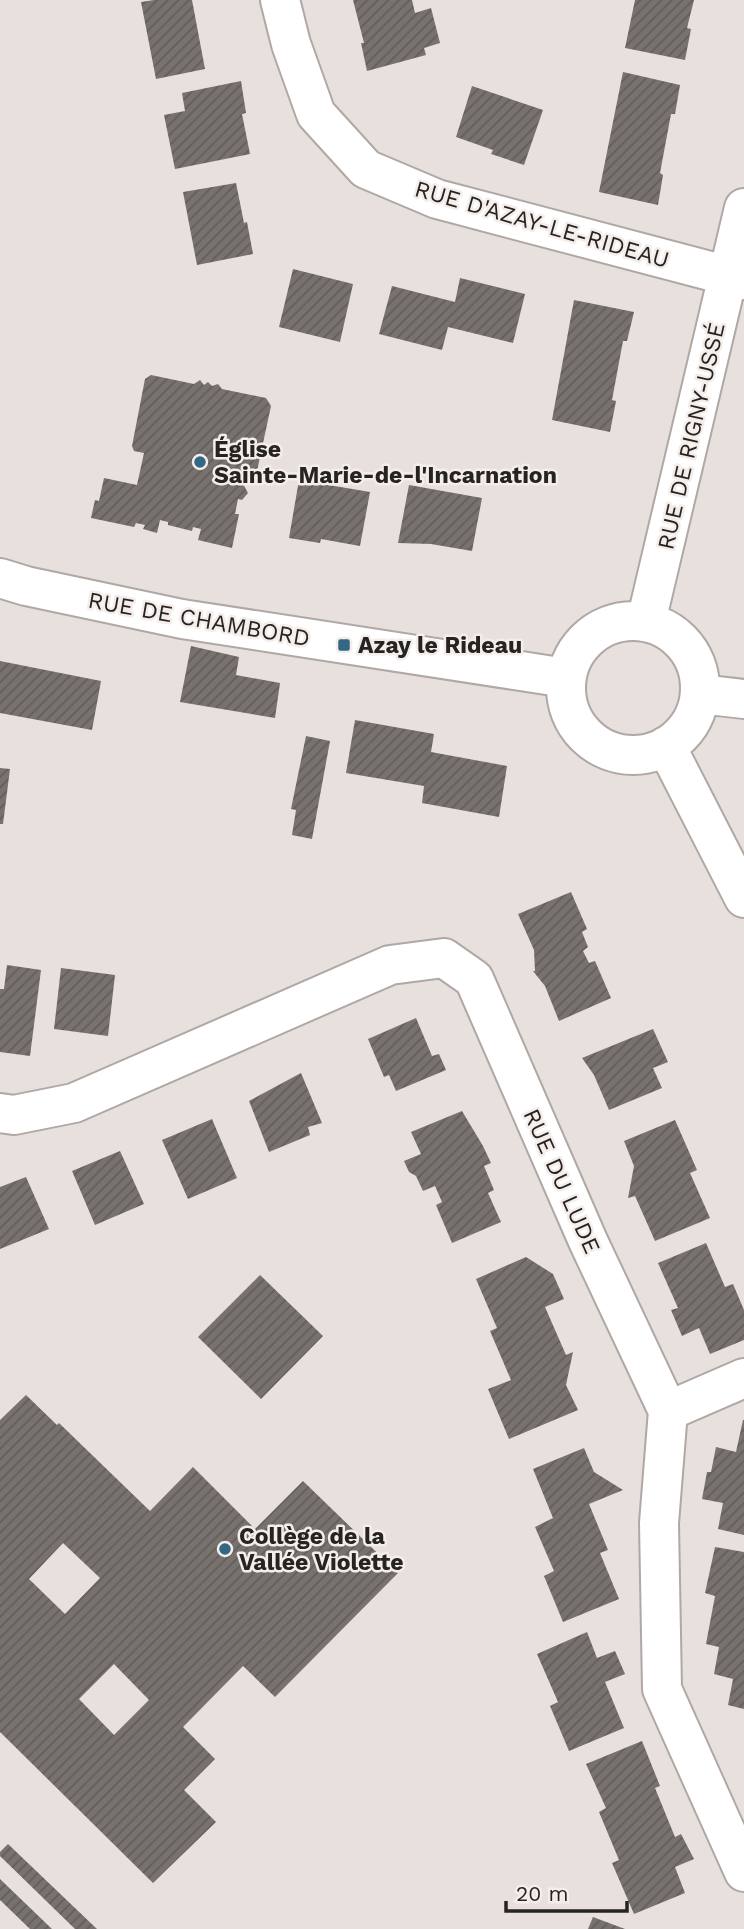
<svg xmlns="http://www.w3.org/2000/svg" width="744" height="1929" font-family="'Work Sans',sans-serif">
	<defs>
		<pattern id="building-hatch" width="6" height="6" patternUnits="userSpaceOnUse" patternTransform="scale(1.75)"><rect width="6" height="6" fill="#78726f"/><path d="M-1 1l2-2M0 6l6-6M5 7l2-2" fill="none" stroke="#625d5b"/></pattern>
	</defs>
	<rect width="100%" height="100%" fill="#e7e0dc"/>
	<path fill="url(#building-hatch)" fill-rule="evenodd" d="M154 0H192L205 69 156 79 141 2Z
		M353 0H412L415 13 431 8 440 43 424 48 426 55 367 71 361 43H364Z
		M635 0H694L687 28 691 29 685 60 625 48Z
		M623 72 680 85 675 114H671L660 173 663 175 658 205 599 192Z
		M241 81 246 113 242 114 250 154 175 169 164 115 185 111 182 93Z
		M472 86 543 110 524 165 491 154 493 150 456 137Z
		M236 183 244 223 247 222 253 254 197 265 183 192Z
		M293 269 353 284 340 342 279 327Z
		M460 278 525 294 513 343 448 327 442 350 379 334 392 286 455 302Z
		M574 300 634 312 627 341H623L612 400 616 401 610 432 552 420Z
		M151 375 194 384 200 380 204 385 208 382 212 386 218 384 222 389 266 398 271 406 257 471 251 475 243 474 242 482 248 493 242 500 238 499 235 514H239L232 548 198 540 201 529 193 527 192 531 168 525V522L160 520 157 533 143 529 145 525 136 523 134 527 91 518 95 500 99 501 104 478 137 485 144 453 134 451 132 446 145 379Z
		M299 480 370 492 360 546 321 539 320 543 289 538Z
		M409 485 482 498 472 551 431 544 398 543Z
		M191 646 239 657 236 675 280 683 275 718 180 702Z
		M0 661 101 681 92 730 0 713Z
		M355 720 434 734 431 752 507 766 499 817 422 803 424 786 346 773Z
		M306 736 330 741 312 839 292 835 296 810 291 809Z
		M0 768 10 769 3 824H0Z
		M571 892 587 929 582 932 588 947 583 951 589 963 595 961 611 998 559 1021 545 986 533 971H535L534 950 518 914Z
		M7 965 41 970 30 1056 0 1052V989H4Z
		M61 968 115 975 108 1036 54 1029Z
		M416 1018 432 1056 439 1054 446 1070 396 1091 389 1075 384 1077 368 1039Z
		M653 1029 668 1062 653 1068 662 1088 609 1110 594 1075 582 1058Z
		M301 1073 322 1123 308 1127 310 1135 269 1152 249 1101Z
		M462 1111 483 1146 491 1163 484 1166 494 1190 488 1193 501 1222 452 1243 436 1205 442 1202 435 1186 423 1191 416 1176 409 1172 404 1161 421 1154 411 1132Z
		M212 1119 237 1178 188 1199 162 1140Z
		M675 1120 697 1170 690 1173 710 1218 655 1241 635 1196 628 1198 634 1166 624 1141Z
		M120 1151 144 1204 95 1225 72 1171Z
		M26 1177 49 1229 0 1249V1187Z
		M706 1243 725 1287 733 1284 744 1310V1340L710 1354 699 1328 682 1336 671 1310 678 1308 658 1263Z
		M526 1257 553 1274 564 1299 545 1307 566 1355 573 1352 566 1385 578 1410 509 1439 488 1389 511 1380 490 1331 497 1328 476 1279Z
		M260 1275 323 1336 261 1399 198 1337Z
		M26 1395 57 1425 59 1423 150 1511 193 1467 255 1529 303 1481 398 1573 275 1697 243 1666 183 1727 215 1759 184 1790 216 1822 153 1883 0 1732V1420ZM63 1543 100 1578 65 1614 29 1579ZM114 1664 149 1700 114 1735 79 1699Z
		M743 1420H744V1535L718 1529 723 1503 702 1499 707 1472H711L716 1447 736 1452Z
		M584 1448 594 1472 623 1490 589 1504 608 1550 600 1553 619 1599 563 1622 544 1576 554 1571 535 1527 553 1518 533 1469Z
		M715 1547 744 1552V1709L728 1705 733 1679 714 1674 719 1647 706 1644 715 1596 705 1593Z
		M587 1632 597 1658 615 1651 625 1674 605 1682 624 1728 569 1751 550 1706 558 1702 537 1654Z
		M642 1741 660 1786 655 1788 675 1837 681 1834 694 1859 675 1867 685 1893 634 1914 612 1863 619 1860 599 1812 606 1808 586 1764Z
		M8 1844 97 1929H75L0 1856V1852Z
		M0 1879 52 1929H30L0 1900Z
		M593 1917 625 1929H588Z"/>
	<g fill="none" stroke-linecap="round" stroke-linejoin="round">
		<g stroke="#afa8a5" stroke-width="42">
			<path id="minor" d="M280 0 291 44 316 114 366 169 437 199 744 280
				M0 578 26 586 182 619 566 678
				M566 688a67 67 0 1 1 134 0a67 67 0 1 1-134 0Z
				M646 622 744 208
				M700 694 744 699
				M666 746 744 898
				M0 1113 14 1115 74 1103 390 965 444 958 474 979 588 1241 668 1411 659 1523 662 1689 744 1872
				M668 1411 744 1378"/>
		</g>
		<use href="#minor" stroke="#fff" stroke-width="38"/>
	</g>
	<g fill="#326883" stroke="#f4ede9" stroke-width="2.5">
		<circle cx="200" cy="462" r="7"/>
		<rect x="337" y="638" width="14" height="14" rx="3.5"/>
		<circle cx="225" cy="1549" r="7"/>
	</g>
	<g text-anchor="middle" stroke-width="5" stroke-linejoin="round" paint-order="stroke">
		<g font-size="23" fill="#262422" stroke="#f4ede9">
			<text transform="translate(542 224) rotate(16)" y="8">RUE D'AZAY-LE-RIDEAU</text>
			<text transform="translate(691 436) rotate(-77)" y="8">RUE DE RIGNY-USSÉ</text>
			<text transform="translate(199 619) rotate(10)" y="8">RUE DE CHAMBORD</text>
			<text transform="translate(562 1181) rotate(66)" y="8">RUE DU LUDE</text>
		</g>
		<g font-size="23" font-weight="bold" fill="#262422" stroke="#f4ede9" text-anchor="start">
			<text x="214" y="457">Église<tspan x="214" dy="26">Sainte-Marie-de-l'Incarnation</tspan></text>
			<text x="358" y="653">Azay le Rideau</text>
			<text x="239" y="1544">Collège de la<tspan x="239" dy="26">Vallée Violette</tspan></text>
		</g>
	</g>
	<path d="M506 1901v10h121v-10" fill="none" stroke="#262422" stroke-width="3.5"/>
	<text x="516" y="1901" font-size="21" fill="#262422" stroke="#f4ede9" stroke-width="5" paint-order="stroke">20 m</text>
</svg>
